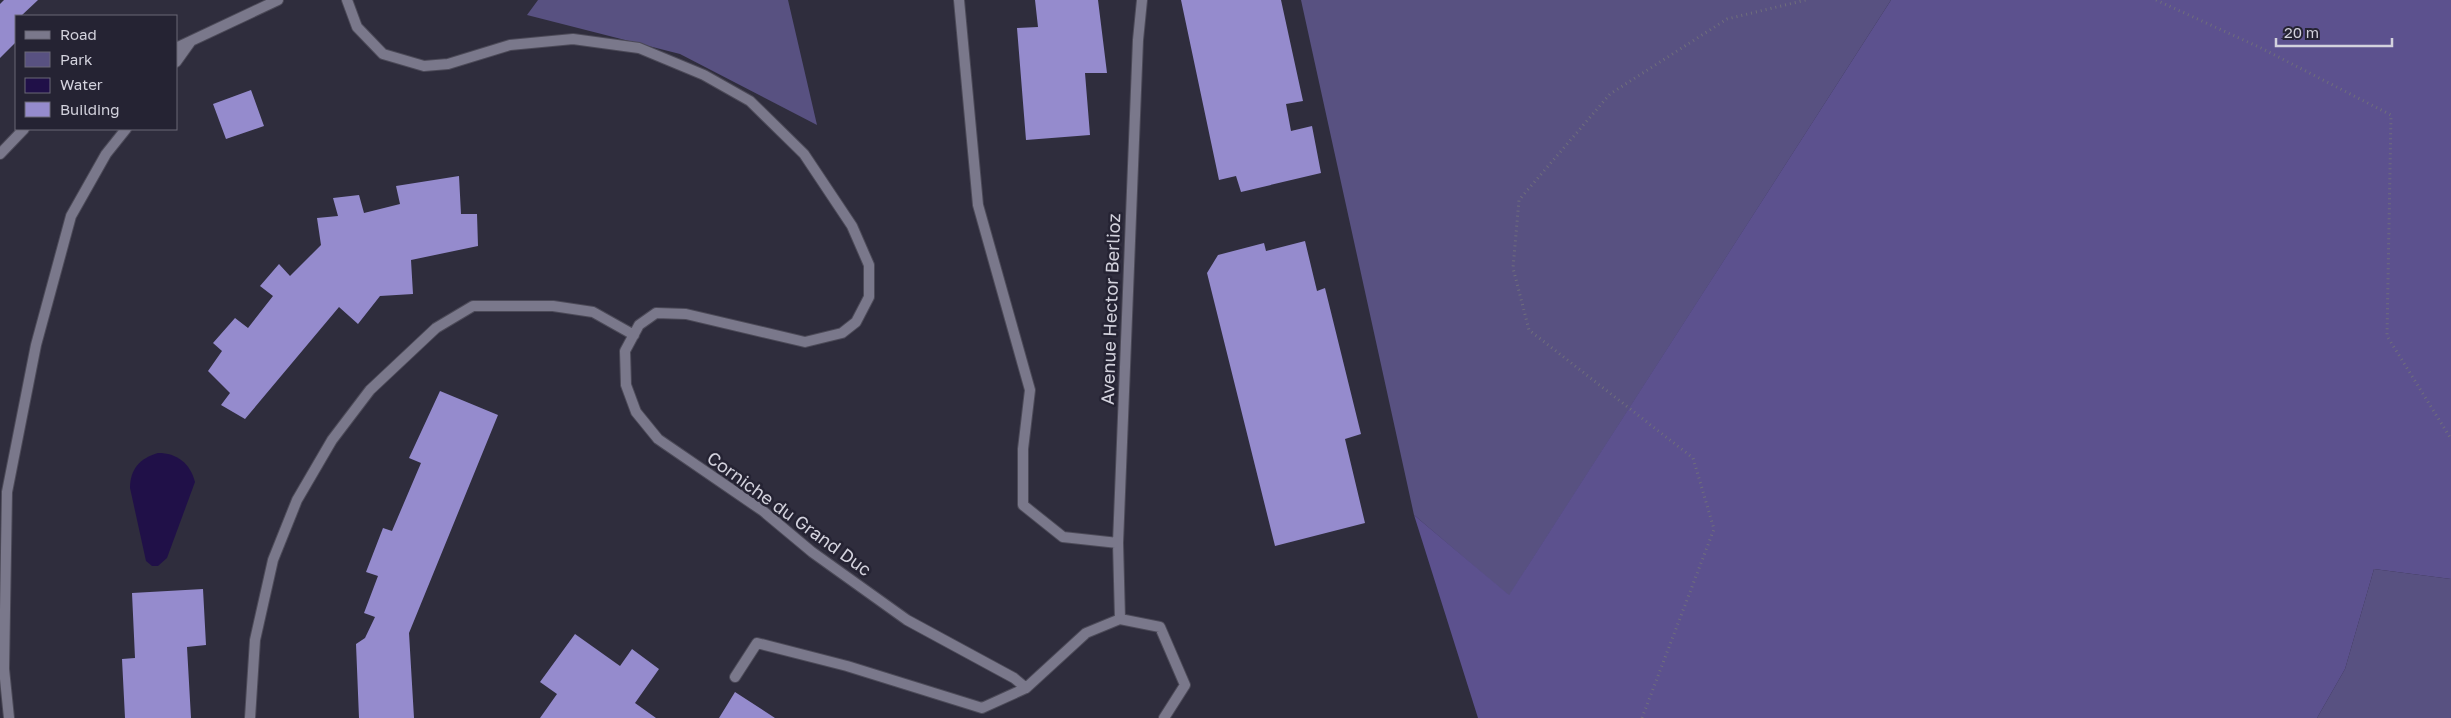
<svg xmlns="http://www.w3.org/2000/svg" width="2451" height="718" font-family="'Golos Text',sans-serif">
	<rect width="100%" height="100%" fill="#2f2d3d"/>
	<path fill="#585181" d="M538 0H788L817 125 680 54 527 15Z
		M1301 0H1891L1509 596 1414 515Z
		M2374 569 2451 579V718H2317L2345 669Z"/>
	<path fill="#5c518e" d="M1891 0H2451V579L2374 569 2345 669 2317 718H1478L1414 515 1509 595Z"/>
	<path fill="#201048" d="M158 453C177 453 190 463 195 482L167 558 158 566H152L146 561 130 488C130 469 140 458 158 453Z"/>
	<path fill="#958bcd" d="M4 0H38L21 16H16V42L0 58V4Z
		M1035 0H1098L1107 73H1085L1090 135 1026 140 1017 28 1038 27Z
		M1181 0H1281L1303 101 1286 104 1291 131 1312 126 1321 173 1241 192 1236 176 1219 180Z
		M251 90 264 126 226 139 213 104Z
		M459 176 461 214H477L478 246 411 260 413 294 380 296 358 324 339 307 245 419 221 405 230 393 208 371 222 351 213 343 235 318 248 328 273 296 260 286 279 264 290 276 321 245 317 218 338 216 333 198 359 195 364 213 400 204 396 186Z
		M1305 241 1317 291 1325 288 1361 434 1345 439 1365 523 1275 546 1207 273 1218 255 1264 243 1266 251Z
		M440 391 498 415 409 633 414 718H359L356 644 365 638 375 617 364 613 378 576 366 572 383 528 392 531 421 463 409 458Z
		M203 589 206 645 187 647 191 718H125L122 659 135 658 132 593Z
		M575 634 620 666 632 649 659 669 635 703 656 718H540L557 694 540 682Z
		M735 692 775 718H719Z"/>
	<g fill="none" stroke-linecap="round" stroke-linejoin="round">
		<g stroke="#4c4a58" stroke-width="12">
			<path id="street" d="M347 0 357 27 383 54 424 66 448 64 510 45 573 39 639 48 704 75 750 101 804 154 852 226 869 265V297L856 322 842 333 805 342 686 314 656 313 639 325 625 351 626 385 636 412 658 439 763 511 812 552 907 620 1014 678 1026 688 1086 633 1120 619
				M959 0 978 205 1030 390 1023 449V505L1063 537 1118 543
				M176 48 278 0
				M176 62 191 41
				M0 154 24 129
				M1120 619 1118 543 1138 40 1142 0
				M1120 619 1160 627 1185 685 1164 718
				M735 677 757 643 847 666 982 708 1026 688
				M9 718 4 669 7 492 36 345 71 216 106 154 126 129
				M250 718 255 640 273 560 297 500 332 440 370 390 436 328 473 306H553L593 312 634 335"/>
		</g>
		<path stroke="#6f6e7c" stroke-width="3" stroke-dasharray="1 4" stroke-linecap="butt" d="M2156 0 2261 48 2391 115 2387 336 2451 439
			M1642 718 1714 529 1693 458 1529 330 1513 268 1519 200 1610 94 1727 19 1806 0"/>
		<use href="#street" stroke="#7a788b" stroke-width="10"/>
	</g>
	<g text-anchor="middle" stroke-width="5" stroke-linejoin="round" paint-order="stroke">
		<g font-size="18" fill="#d3d2dd" stroke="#252333">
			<text transform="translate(1111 309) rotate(-88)" y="6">Avenue Hector Berlioz</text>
			<text transform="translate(789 514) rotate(36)" y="6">Corniche du Grand Duc</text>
		</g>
	</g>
	<rect x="15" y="15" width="162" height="115" fill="#252333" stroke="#6b6977"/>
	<rect x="25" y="31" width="25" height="8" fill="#7a788b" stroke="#6b6977"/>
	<text x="60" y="40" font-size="15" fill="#d3d2dd">Road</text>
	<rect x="25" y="52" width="25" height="15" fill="#585181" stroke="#6b6977"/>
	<text x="60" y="65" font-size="15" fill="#d3d2dd">Park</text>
	<rect x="25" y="78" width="25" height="15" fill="#201048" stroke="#6b6977"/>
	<text x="60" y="90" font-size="15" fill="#d3d2dd">Water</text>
	<rect x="25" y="102" width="25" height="15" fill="#958bcd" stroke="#6b6977"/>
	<text x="60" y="115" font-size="15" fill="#d3d2dd">Building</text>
	<path d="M2276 38v8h116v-8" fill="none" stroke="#d3d2dd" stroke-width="2.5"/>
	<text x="2284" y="38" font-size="15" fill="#d3d2dd" stroke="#252333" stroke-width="4" paint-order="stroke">20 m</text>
</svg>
